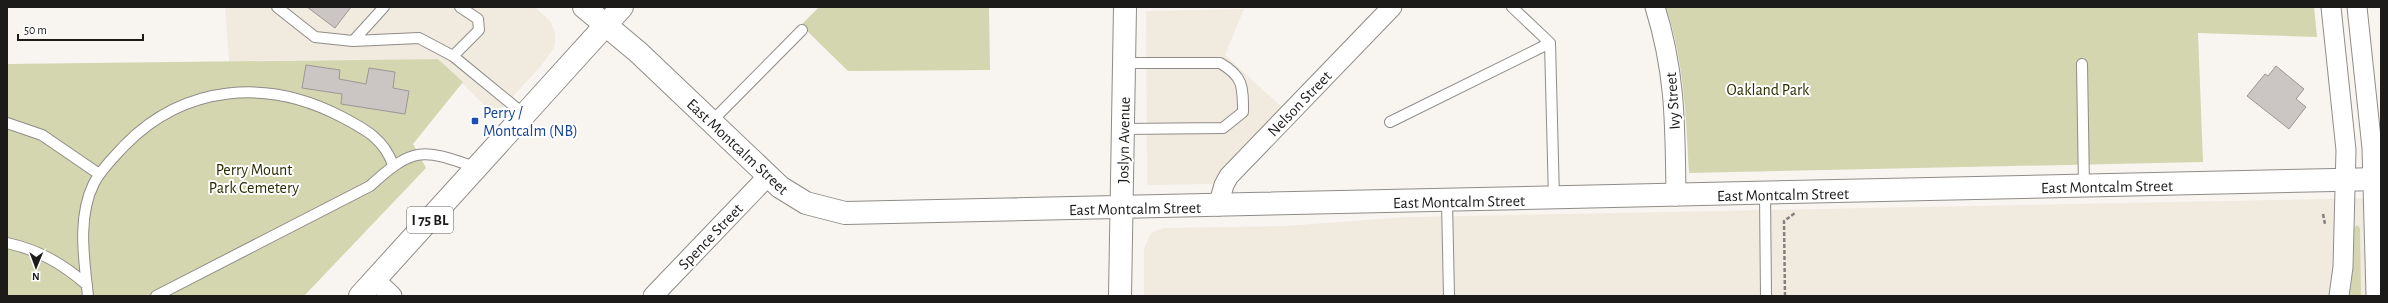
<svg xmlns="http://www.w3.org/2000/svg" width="2388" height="303" font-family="'Alegreya Sans',sans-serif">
	<rect width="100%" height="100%" fill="#f8f5f1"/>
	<path fill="#f1eadf" d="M225 7H535L551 22 555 32V41L554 48 540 67 495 116 438 59 229 61Z
		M1244 9 1225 55 1283 108 1213 184 1147 185 1146 11Z
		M2381 198V296H1144V249L1147 241 1151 233 1164 228 1285 226 1407 217Z"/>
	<path fill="#d3d6ae" d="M819 7H989L990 70 848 71 801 25Z
		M1666 7H2314L2317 37 2198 33 2203 162 1689 173C1686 116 1684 62 1666 7Z
		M438 59 463 82 413 144 426 168 304 296H7V64Z
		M2357 225 2360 228 2361 296H2350L2354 257V228Z"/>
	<path fill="#cbc5c4" stroke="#9c9796" d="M307 7H351L335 28Z
		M306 65 340 70 339 79 366 84 369 68 395 72 393 88 409 91 405 114 341 104 342 94 302 88Z
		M2276 66 2304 89 2296 99 2306 107 2289 129 2247 96 2265 74 2268 76Z"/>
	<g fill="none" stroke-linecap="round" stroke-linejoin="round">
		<g stroke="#8f8c88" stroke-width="12">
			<path id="service" d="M277 7 315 37 353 41 419 38 453 56 525 115
				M1512 7 1550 43 1554 199
				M353 41 384 7
				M453 56 479 30 478 19 460 7
				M2082 64 2084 187
				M711 122 802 30
				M1390 122 1550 43
				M7 123 42 135 99 174
				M1123 129 1223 128 1243 112C1243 86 1243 76 1220 63H1125
				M1765 194 1766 296
				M1447 201 1449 296
				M7 243C39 250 63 264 87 285
				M88 296C84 259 77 217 94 183 102 168 114 157 125 145 185 84 268 78 342 117 365 129 384 139 393 165
				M156 296 370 186C415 145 423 149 478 168"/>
		</g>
		<g stroke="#8f8c88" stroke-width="21">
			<path id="minor" d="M1655 7C1676 74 1675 127 1676 196
				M2331 7 2346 150 2343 267 2339 296
				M2357 7 2372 148 2376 296
				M1218 206 1224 185 1229 176 1392 7
				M375 280 392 296
				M653 296 768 176"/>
		</g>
		<g stroke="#8f8c88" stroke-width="24">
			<path id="secondary" d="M584 7 638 52 780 187 806 203 845 213 2381 179
				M1120 296 1125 7"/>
		</g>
		<g stroke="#8f8c88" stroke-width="24">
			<path id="primary" d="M360 296 622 7"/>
		</g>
		<path stroke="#83817f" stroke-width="2.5" stroke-dasharray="4 2" stroke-linecap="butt" d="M2323 214 2325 224
			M1785 296 1784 221 1795 213"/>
		<use href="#service" stroke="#fff" stroke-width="10"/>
		<use href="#minor" stroke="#fff" stroke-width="19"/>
		<use href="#secondary" stroke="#fff" stroke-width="22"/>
		<use href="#primary" stroke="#fff" stroke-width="22"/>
	</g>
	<rect fill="#1a4fb4" stroke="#fff" stroke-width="1.5" x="471" y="117" width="8" height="8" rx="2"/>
	<g text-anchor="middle" stroke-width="4" stroke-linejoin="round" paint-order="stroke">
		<rect fill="#fff" stroke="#605f5f" stroke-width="1" x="407" y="207" width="46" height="26" rx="3"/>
		<g font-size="15" font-weight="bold" fill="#1c1b1a">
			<text x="430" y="225">I 75 BL</text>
		</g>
		<g font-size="16" fill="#2c2c00" stroke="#fff">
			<text x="1768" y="95">Oakland Park</text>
			<text x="254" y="175">Perry Mount<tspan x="254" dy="18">Park Cemetery</tspan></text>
		</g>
		<g font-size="16" fill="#1c1b1a" stroke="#fff">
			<text transform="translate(1672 101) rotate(-94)" y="6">Ivy Street</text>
			<text transform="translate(1299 103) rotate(-46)" y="6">Nelson Street</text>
			<text transform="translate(1123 140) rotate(-89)" y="6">Joslyn Avenue</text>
			<text transform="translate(738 146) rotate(43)" y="6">East Montcalm Street</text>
			<text transform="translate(2107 186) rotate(-1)" y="6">East Montcalm Street</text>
			<text transform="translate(1783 194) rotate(-1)" y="6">East Montcalm Street</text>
			<text transform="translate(1459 201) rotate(-1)" y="6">East Montcalm Street</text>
			<text transform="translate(1135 208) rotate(-1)" y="6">East Montcalm Street</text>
			<text transform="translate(710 236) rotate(-46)" y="6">Spence Street</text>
		</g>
		<g font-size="16" fill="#164399" stroke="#fff" text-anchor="start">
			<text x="483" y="118">Perry /<tspan x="483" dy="18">Montcalm (NB)</tspan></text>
		</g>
	</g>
	<rect width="2388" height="303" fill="none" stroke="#1c1b1a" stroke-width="16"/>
	<g transform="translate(36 267) rotate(181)" stroke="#ffffff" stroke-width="3" paint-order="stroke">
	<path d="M0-3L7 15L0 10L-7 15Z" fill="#1c1b1a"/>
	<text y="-6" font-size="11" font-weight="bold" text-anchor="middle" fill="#1c1b1a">N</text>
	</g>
	<path d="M18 34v6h125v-6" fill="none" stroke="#1c1b1a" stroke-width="2"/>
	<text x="24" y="34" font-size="12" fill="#1c1b1a" stroke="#ffffff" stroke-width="3" paint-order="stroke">50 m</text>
</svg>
